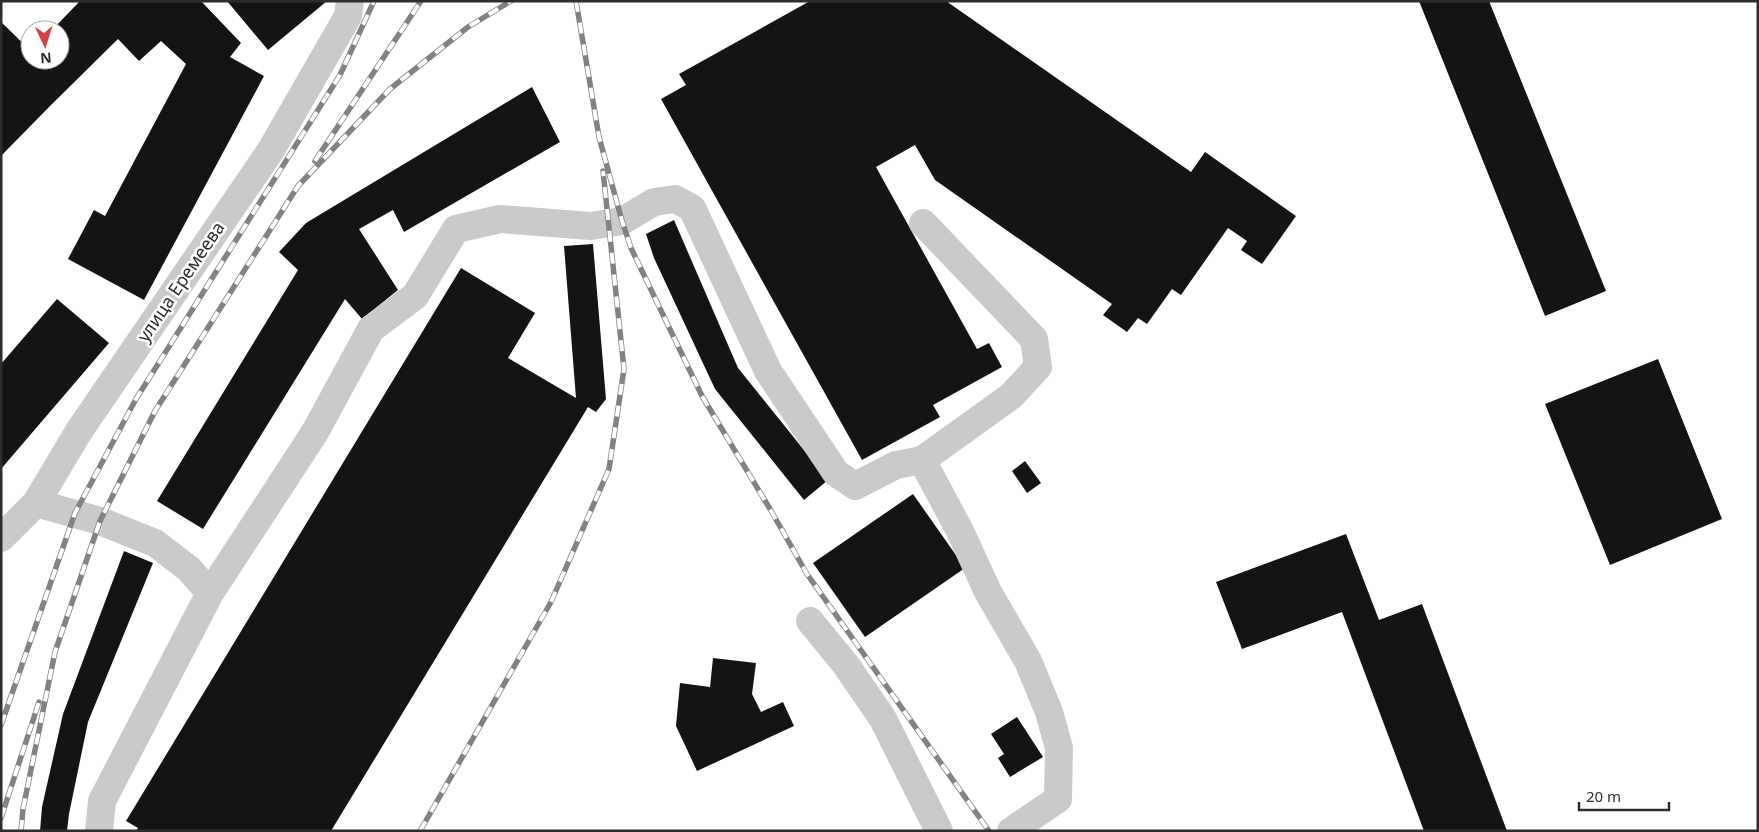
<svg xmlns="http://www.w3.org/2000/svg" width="1759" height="832" font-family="'Noto Sans',sans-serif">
	<rect width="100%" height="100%" fill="#fff"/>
	<path fill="#141414" d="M80 1H201L241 43 230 57 264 76 144 300 68 259 94 210 105 216 186 64 161 41 139 61 118 39 50 106 1 156V22L30 50V60H60V30H52Z
		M227 1H327L268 50Z
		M810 1H946L1191 172 1205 152 1296 216 1262 264 1241 250 1247 241 1228 228 1181 295 1172 289 1147 324 1138 318 1127 332 1103 315 1112 304 935 180 915 145 876 167 977 349 989 343 1002 367 933 405 940 417 862 460 661 99 686 85 679 74Z
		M1419 1H1489L1606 291 1545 316Z
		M532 87 560 142 404 232 393 210 359 229 398 290 362 319 345 299 203 529 157 501 298 270 279 252 306 223Z
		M674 220 738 368 828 480 804 500 715 389 654 258 646 234Z
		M593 244 606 399 596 412 588 407 331 831H136L138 828 126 821 461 268 535 313 508 358 576 398 564 246Z
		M57 299 109 343 1 469V364Z
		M1658 359 1722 519 1610 565 1545 404Z
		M1025 461 1041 483 1027 493 1012 471Z
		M913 494 965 568 865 637 813 563Z
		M1346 534 1379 620 1422 604 1507 831H1424L1342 612 1242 649 1216 582Z
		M124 551 153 563 88 722 69 814 67 831H40L42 807 63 714Z
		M713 658 756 663 752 694 761 712 783 702 794 726 697 771 676 726 680 683 710 687Z
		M1017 717 1043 757 1010 777 998 758 1004 754 991 734Z"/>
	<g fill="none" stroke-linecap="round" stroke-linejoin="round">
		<path stroke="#cacaca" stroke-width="28" d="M922 460 1011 396 1038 367 1034 339 923 223
			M36 503 100 521 155 543 189 569 210 593
			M1 538 36 503 79 431 271 150 348 16 350 1
			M810 621 846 665 883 719 939 831
			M99 831 102 801 210 593 315 432 371 329 415 296 456 229 500 219 591 226 622 221 654 202 675 199 692 208 768 371 836 473 855 486 896 465 922 460 960 531 988 592 1028 661 1049 712 1059 748 1058 799 1011 831"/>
		<g stroke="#828282" stroke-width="5.5">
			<path id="rail" d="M576 1 599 137 622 221 631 248 702 396 770 509 807 574 989 831
				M315 161 421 1
				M1 725 75 513 136 399 340 75 374 1
				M1 818 39 702
				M21 831 23 809 55 652 100 521 155 411 298 186 390 89 468 27 511 1
				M420 831 551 602 609 469 624 369 603 171"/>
		</g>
		<use href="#rail" stroke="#fff" stroke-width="4" stroke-dasharray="11" stroke-linecap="butt"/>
	</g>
	<g text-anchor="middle" stroke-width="5" stroke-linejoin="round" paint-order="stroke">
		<g font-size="18" fill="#2d2d2d" stroke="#fff">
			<text transform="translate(181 282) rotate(-56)" y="6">улица Еремеева</text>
		</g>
	</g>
	<rect width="1759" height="832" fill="none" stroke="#2d2d2d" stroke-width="5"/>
	<g transform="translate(45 45) rotate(176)"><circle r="24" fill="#ffffff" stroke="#ababab"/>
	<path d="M0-4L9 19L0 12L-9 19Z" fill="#d04347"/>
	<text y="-8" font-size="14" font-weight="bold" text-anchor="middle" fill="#2d2d2d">N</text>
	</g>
	<path d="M1579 802v8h90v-8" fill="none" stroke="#2d2d2d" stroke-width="2.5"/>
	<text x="1586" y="802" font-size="15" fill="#2d2d2d" stroke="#ffffff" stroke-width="4" paint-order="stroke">20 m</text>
</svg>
